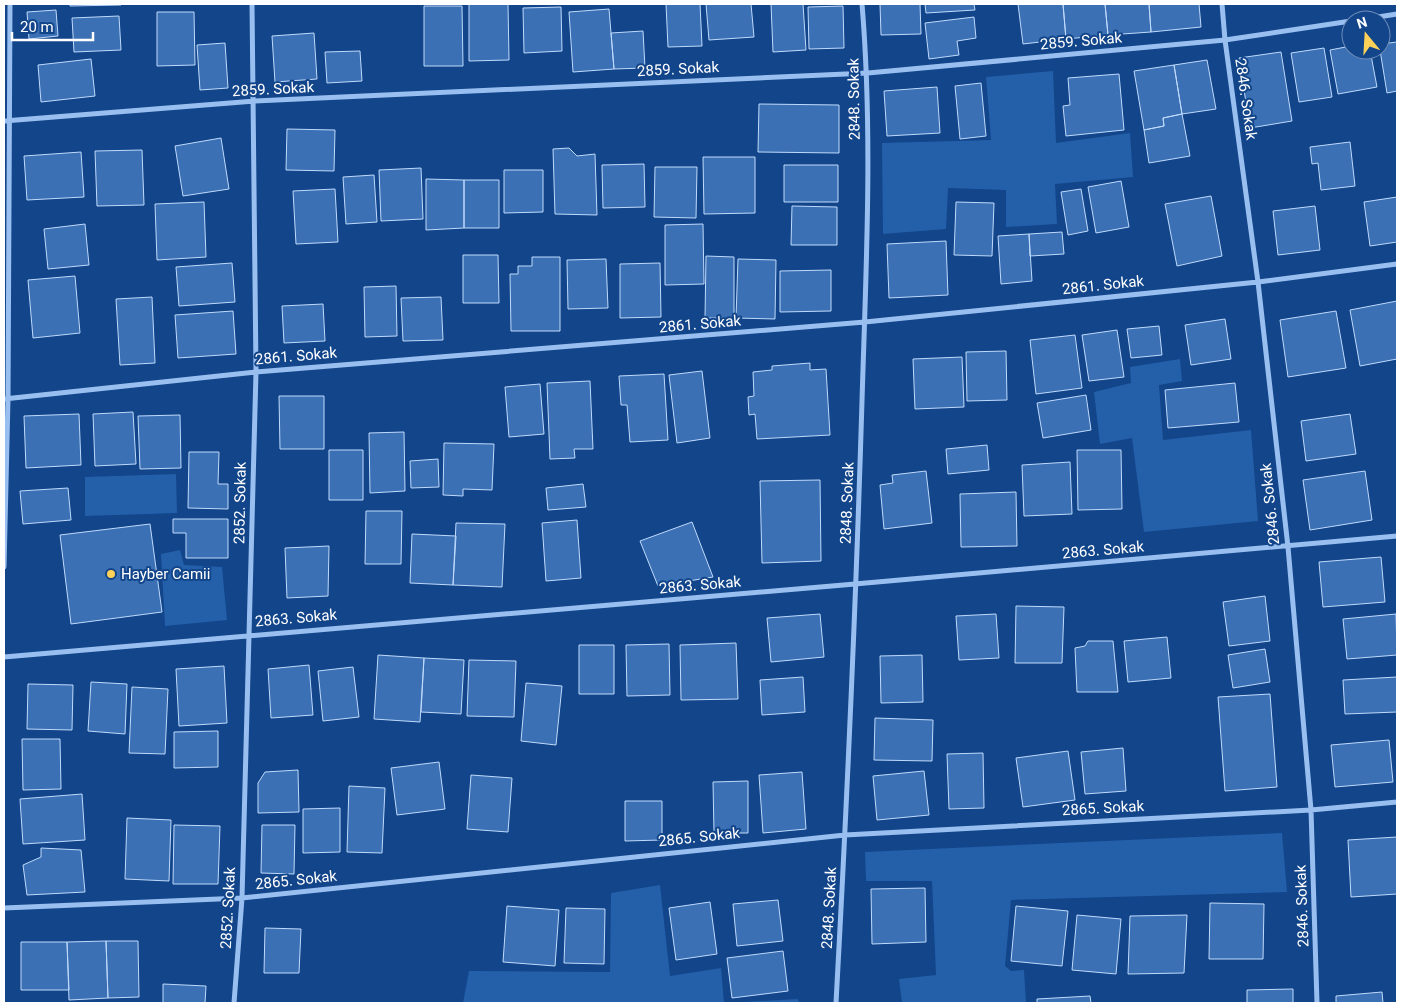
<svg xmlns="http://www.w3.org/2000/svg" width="1401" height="1007" font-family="Roboto,sans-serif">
	<rect width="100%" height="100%" fill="#12458a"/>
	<path fill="#245fa9" d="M1053 71 1056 143 1130 133 1133 177 1055 184 1057 224 1006 227V190L948 188 946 229 883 234 882 143 991 140 986 77Z
		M1180 359 1182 381 1159 385 1163 440 1251 430 1258 521 1144 532 1132 438 1100 444 1094 392 1131 383 1130 367Z
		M176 474 177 513 85 516V477Z
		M180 550 184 565 222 567 227 620 165 626 161 554Z
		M1282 833 1287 892 1011 900 1005 966 1011 971 1024 970 1026 1003H902L899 979 936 975 932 881H866L865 852Z
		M660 885 670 976 721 968 724 1003 798 999 799 1003H463L469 971 610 972 611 893Z"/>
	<path fill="#3b70b4" stroke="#bfdafc" d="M70 4H121V5L70 6Z
		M469 4H508L509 60 469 61Z
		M666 4H700L702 46 668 47Z
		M706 4H751L754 37 709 40Z
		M771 4H803L806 50 773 52Z
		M880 4H920L921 34 881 35Z
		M925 4H974L975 10 926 13Z
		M1018 4H1063L1066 39 1023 44Z
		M1063 4H1105L1108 35 1066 39Z
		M1105 4H1149L1151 32 1108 35Z
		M1149 4H1199L1201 27 1151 32Z
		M424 6H462L463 66H424Z
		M843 6 844 48 809 49 808 7Z
		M561 7 562 51 524 53 523 8Z
		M609 9 614 69 573 72 569 12Z
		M56 10 58 36 29 39 27 12Z
		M157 12H194L195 65 157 66Z
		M119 16 121 50 74 52 72 18Z
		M974 17 976 38 957 41 959 55 929 59 925 23Z
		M643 31 645 68 614 69 611 33Z
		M314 33 317 79 275 82 272 36Z
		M1397 42V91L1387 93 1380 50 1381 44Z
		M225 43 228 88 200 90 197 45Z
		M1351 46V50H1370L1377 87 1338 94 1330 50Z
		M1324 48 1332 97 1299 102 1291 53Z
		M360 51 362 81 327 83 325 52Z
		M1281 52 1292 121 1250 128 1239 58Z
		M91 59 95 96 41 102 38 65Z
		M1207 60 1216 109 1182 114 1174 65Z
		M1174 65 1182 114 1163 118 1164 126 1144 130 1134 71Z
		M1119 74 1124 130 1066 136 1063 106 1070 105 1068 78Z
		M981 83 986 136 960 139 955 86Z
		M937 87 940 133 887 136 884 91Z
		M759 104 839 105V153L758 152Z
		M1182 114 1190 156 1149 163 1144 130 1164 126 1163 118Z
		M287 129 335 130 334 171 286 170Z
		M221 138 229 189 183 196 175 146Z
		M1350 142 1355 186 1321 190 1318 163 1312 164 1310 147Z
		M569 148 577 156 595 154 597 215 555 214 553 149Z
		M142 150 144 205 97 206 95 151Z
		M81 152 84 197 27 200 24 156Z
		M703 157H755V213L704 214Z
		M644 164 645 207 603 208 602 165Z
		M784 165H838V202H784Z
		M655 167H697L696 218 654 217Z
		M421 168 423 219 381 221 379 170Z
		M504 170H543V212L504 213Z
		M374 175 377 222 346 224 343 177Z
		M426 179 464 180V228L426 230Z
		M464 180H499V228H464Z
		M1121 181 1129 227 1096 233 1088 187Z
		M335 189 338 242 296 244 293 191Z
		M1081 189 1088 231 1068 235 1061 192Z
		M1211 196 1222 256 1177 266 1165 204Z
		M1397 197V242L1370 246 1364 202Z
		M204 202 206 257 157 260 155 204Z
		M956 202 994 203 992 256 954 255Z
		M792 206 837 207V245H791Z
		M1315 206 1320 250 1278 255 1273 211Z
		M85 224 89 265 48 269 44 229Z
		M703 224 704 284 665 285V225Z
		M1062 232 1064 254 1030 256 1029 234Z
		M1029 234 1032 281 1001 284 998 236Z
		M946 241 948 295 889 298 887 244Z
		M463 255H498L499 303H463Z
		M706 256 734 257V318H705Z
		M532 257H560V331H511L510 274H518V266H532Z
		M606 259 608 308 568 309 567 260Z
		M738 259 776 260 775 319 736 318Z
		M232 263 235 302 179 306 176 267Z
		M660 263 661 317 620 318V264Z
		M831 270V311L780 312V271Z
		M75 276 80 333 33 338 28 280Z
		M396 286 397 336 365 337 364 287Z
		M152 297 155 363 120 365 116 299Z
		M441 297 443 340 403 341 401 298Z
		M1397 301V359L1360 366 1350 310Z
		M323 304 325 341 284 343 282 306Z
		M233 311 236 354 178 358 175 315Z
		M1336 311 1346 368 1288 377 1280 320Z
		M1225 319 1231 359 1191 365 1185 325Z
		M1159 326 1162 355 1131 358 1127 329Z
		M1117 330 1124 377 1089 381 1082 335Z
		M1075 335 1082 388 1036 394 1030 340Z
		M1006 351 1007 400 967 401 966 352Z
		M962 357 964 407 915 409 913 359Z
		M810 363V370L826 369 830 435 757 439 755 414 749 415 748 397 754 396 753 372 772 370V366Z
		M702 371 710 438 677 443 669 375Z
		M664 374 668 440 630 442 627 405H621L619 376Z
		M590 381 593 449H574L575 458 550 459 547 383Z
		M1235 383 1239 422 1168 428 1165 390Z
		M540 384 544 434 509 437 505 387Z
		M1086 395 1091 430 1043 438 1037 403Z
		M279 396H324V449H280Z
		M133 412 136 464 95 466 93 414Z
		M79 414 81 465 26 468 24 416Z
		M1350 414 1356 454 1306 461 1301 421Z
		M180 415 181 468 140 469 138 416Z
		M404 432 405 491 370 493 369 433Z
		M444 443 494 444 492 490 463 489V496L443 495Z
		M987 445 989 470 948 474 946 449Z
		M329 450H363V500H329Z
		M1077 450H1121L1122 509 1078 510Z
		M189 452H219L218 484H228V509L188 508Z
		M438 459 439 487 411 488 410 461Z
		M1070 462 1072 514 1024 516 1022 465Z
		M926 471 932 523 884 529 880 485 893 483 892 475Z
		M1365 471 1372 520 1310 530 1303 480Z
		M820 480 821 561 762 563 760 481Z
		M583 484 586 507 548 510 546 488Z
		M68 488 71 520 23 524 20 491Z
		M1016 492 1017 546 961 547 960 494Z
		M366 511H402L401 564H365Z
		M173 519H228V558H186V533H173Z
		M577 520 581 578 546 581 542 523Z
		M692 522 713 577 658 586 640 541Z
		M456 523 505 524 502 587 453 585Z
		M150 524 162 612 71 624 60 535Z
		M412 534 456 536 453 585 410 583Z
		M329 546 328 596 287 598 285 548Z
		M1381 557 1385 602 1323 607 1319 562Z
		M1265 596 1270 641 1229 646 1223 602Z
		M1016 606 1064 607 1062 663H1015Z
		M820 614 824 657 771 662 767 618Z
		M996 614 999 658 959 660 956 616Z
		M1396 614 1397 655 1347 659 1343 619Z
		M1167 637 1171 678 1128 682 1124 641Z
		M1088 641H1113L1118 692H1077L1075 648 1085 646Z
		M736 643 738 699 681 700 680 645Z
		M669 644 670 695 627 696 626 645Z
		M579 645H614V694H579Z
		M1265 649 1270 682 1233 688 1228 655Z
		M378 655 424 658 420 722 374 719Z
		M922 655 923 702 881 703 880 656Z
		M424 658 464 660 461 714 421 712Z
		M469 660 516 661 514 717 467 716Z
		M309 665 313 715 271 718 268 669Z
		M224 666 227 723 179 726 176 669Z
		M353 667 359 717 323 721 318 671Z
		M803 677 805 712 762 715 760 680Z
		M1397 677V712L1345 714 1343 680Z
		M91 682 127 684 125 734 88 731Z
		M526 683 562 686 556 745 521 741Z
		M28 684 73 685 72 730 27 729Z
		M132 687 168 689 165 754 129 753Z
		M1270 694 1277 787 1225 791 1218 697Z
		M875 718 933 720 932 761 874 760Z
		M218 731V767L174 768V732Z
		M22 739H60L61 789 23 790Z
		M1389 740 1393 782 1335 787 1331 745Z
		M1123 748 1126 791 1085 794 1081 752Z
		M1068 751 1075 800 1023 807 1016 758Z
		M983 753 984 808 949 809 947 754Z
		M439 762 445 809 397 815 391 768Z
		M298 770 299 812 258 813V783L265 772Z
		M924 771 929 815 877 820 873 776Z
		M802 772 806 829 763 833 759 775Z
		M471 775 512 778 508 832 467 829Z
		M748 781V833H714L713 782Z
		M349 786 385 788 382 853 347 852Z
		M82 794 85 840 23 844 20 799Z
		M625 801H662V840L625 841Z
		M340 808V852L303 853V809Z
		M127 818 171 820 169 881 125 879Z
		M174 825 220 826 218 884H173Z
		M262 825H295L294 874 261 873Z
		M1397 837V894L1351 897 1348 840Z
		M41 848 81 850 85 892 27 895 23 865 41 857Z
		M925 888 926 942 872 944 871 889Z
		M778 900 783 941 737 946 733 904Z
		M710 902 717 954 676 960 669 908Z
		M1210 903 1264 904 1263 959H1209Z
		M507 906 559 910 555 966 503 962Z
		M1016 906 1068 911 1062 966 1011 961Z
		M566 908 605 909 604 964 564 963Z
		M1077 915 1121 919 1116 974 1072 970Z
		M1187 915 1184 973 1128 974 1130 916Z
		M265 928 301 929 299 973H264Z
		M106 941 108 998 69 1000 67 942Z
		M106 941H138L139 997 108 998Z
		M21 942H67L69 990H21Z
		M783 951 788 991 732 998 727 958Z
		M163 984 206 986 205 1003H163Z
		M1293 989V1003H1247V990Z
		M1382 992 1383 1003H1336V996Z
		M1090 996 1091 1003H1037V999Z"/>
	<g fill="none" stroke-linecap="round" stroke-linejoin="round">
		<path stroke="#99bff1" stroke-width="5" d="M1222 4 1225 40 1258 282 1288 547 1311 810 1317 1003
			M1359 20 1397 14
			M4 121 255 101 868 73 1225 40 1351 21
			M4 399 256 372 865 322 1258 282 1397 264
			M4 567 8 399 10 4
			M4 657C468 614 933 580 1397 536
			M4 908 242 898 845 835 1311 810 1397 802
			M234 1003 242 898 256 372 252 4
			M836 1003C847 802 856 602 862 401 866 269 873 135 862 4"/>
	</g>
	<circle fill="#ffd158" stroke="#12458a" stroke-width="2" cx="111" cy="574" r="5"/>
	<g text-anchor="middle" stroke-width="4" stroke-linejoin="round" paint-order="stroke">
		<g font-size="15" fill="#fff" stroke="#12458a">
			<text transform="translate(1081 41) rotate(-5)" y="5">2859. Sokak</text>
			<text transform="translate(678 69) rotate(-3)" y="5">2859. Sokak</text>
			<text transform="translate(273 89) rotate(-3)" y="5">2859. Sokak</text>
			<text transform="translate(854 99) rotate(-91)" y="5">2848. Sokak</text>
			<text transform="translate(1246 99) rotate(82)" y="5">2846. Sokak</text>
			<text transform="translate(1103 285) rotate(-6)" y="5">2861. Sokak</text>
			<text transform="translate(700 324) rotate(-5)" y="5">2861. Sokak</text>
			<text transform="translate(296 356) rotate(-5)" y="5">2861. Sokak</text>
			<text transform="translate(240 503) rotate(-89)" y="5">2852. Sokak</text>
			<text transform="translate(847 503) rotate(-88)" y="5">2848. Sokak</text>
			<text transform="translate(1270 504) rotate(-96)" y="5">2846. Sokak</text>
			<text transform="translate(1103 550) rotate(-5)" y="5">2863. Sokak</text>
			<text transform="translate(700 585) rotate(-5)" y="5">2863. Sokak</text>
			<text transform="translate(296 618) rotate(-5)" y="5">2863. Sokak</text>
			<text transform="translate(1103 808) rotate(-3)" y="5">2865. Sokak</text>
			<text transform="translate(699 837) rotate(-6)" y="5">2865. Sokak</text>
			<text transform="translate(296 880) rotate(-6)" y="5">2865. Sokak</text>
			<text transform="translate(1302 906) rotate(-92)" y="5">2846. Sokak</text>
			<text transform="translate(228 908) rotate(-87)" y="5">2852. Sokak</text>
			<text transform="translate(829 908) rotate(-87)" y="5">2848. Sokak</text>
		</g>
		<g font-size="15" fill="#fff" stroke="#12458a" text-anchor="start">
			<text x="121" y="579">Hayber Camii</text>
		</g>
	</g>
	<rect width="1401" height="1007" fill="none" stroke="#ffffff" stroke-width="10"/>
	<g transform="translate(1366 35) rotate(342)"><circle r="24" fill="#12458a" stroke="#718fb9"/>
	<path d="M0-4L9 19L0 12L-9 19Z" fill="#ffd158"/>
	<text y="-8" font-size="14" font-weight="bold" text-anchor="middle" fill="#ffffff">N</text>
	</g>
	<path d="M12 32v8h81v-8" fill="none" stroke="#ffffff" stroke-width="2.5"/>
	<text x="20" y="32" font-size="15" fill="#ffffff" stroke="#12458a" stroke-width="4" paint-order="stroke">20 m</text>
</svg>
